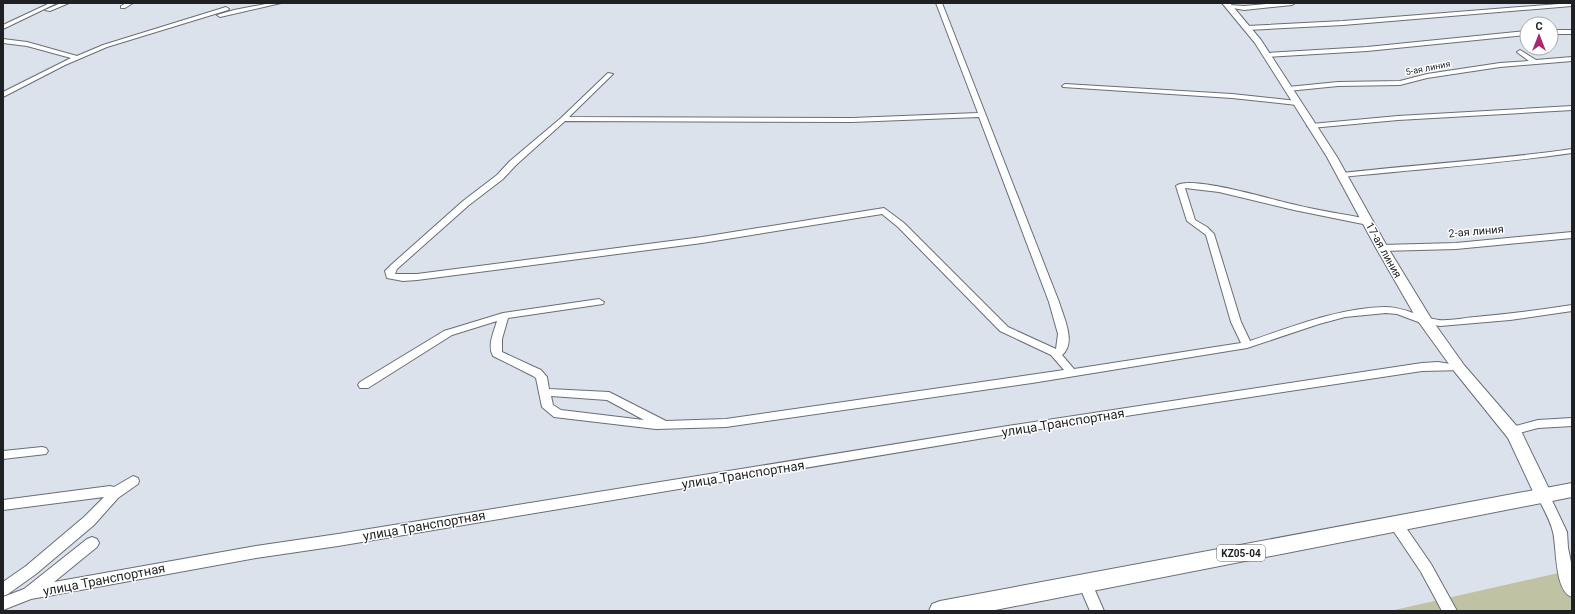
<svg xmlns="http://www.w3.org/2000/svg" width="1575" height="614" font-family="Roboto,sans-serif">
	<rect width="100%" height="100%" fill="#dce2eb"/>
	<path fill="#c0c2a4" d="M1572 570V611H1390Z"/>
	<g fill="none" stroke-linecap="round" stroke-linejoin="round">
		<g stroke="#696e76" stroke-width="2">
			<path id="street" d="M50 3H57L3 29V25Z
				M61 3H69L50 11 45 10Z
				M126 3H133L125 8H121V6Z
				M271 3H281L220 17 217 15 234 10Z
				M936 3H942L1059 302C1063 316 1077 343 1062 355L1074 369 1241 343 1231 322 1206 235 1187 221 1176 186C1189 174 1276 201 1296 205 1320 211 1344 214 1368 219L1372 222 1368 225 1294 210 1219 192 1185 188 1195 220 1207 227 1214 234 1241 322 1250 341C1294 326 1338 308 1386 307 1405 307 1420 318 1439 320 1450 321 1463 318 1475 317 1508 314 1540 310 1572 305V311L1510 320 1440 326 1421 323 1397 314 1386 313 1345 317 1319 324 1247 348 1032 383 726 427 656 429 554 417 542 407 536 378 533 376 493 356C487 345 494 332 497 321L452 335 368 388H360L358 385 360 382 444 331 503 313 599 299 604 302 603 304 508 318 502 339V352L541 370 547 377 549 389 609 392 666 421 726 419 1064 370 1051 355 1000 331 898 227 882 214 702 243 417 280 403 281 387 278 385 271 391 265 463 201 497 175 510 161 561 118 608 73 613 74 569 117 852 118 978 113ZM979 117 1049 302 1058 334 1056 349 1008 327 904 223 884 208 702 237 417 274H395L397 269 469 205 503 179 516 165 565 121 852 122ZM551 396 607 400 644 420 561 410 553 405Z
				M1277 3H1295L1292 5 1244 10 1227 7 1230 5 1244 6Z
				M1572 3V6L1343 25 1247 30 1244 28 1247 26 1343 21Z
				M226 7 229 9 228 10 107 47 65 65 3 97V92L71 58 27 46 3 43V39L27 42 77 56 103 45Z
				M1551 30H1572V34H1551Z
				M1527 31V35L1367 51 1267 57 1264 55 1267 53 1367 47Z
				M1520 50 1536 60 1572 57V61L1500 67 1427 78 1400 85 1338 86 1288 91 1285 89 1288 87 1338 82 1400 81 1427 74 1500 63 1529 61 1518 53 1517 52Z
				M1065 84 1232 94 1297 101 1300 103 1297 105 1232 98 1063 87 1062 86Z
				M1572 106V110L1398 120 1311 128 1307 126 1311 124 1398 116Z
				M1572 149V153C1496 164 1419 169 1342 177L1338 175 1342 173C1419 164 1496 160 1572 149Z
				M1572 232V238L1456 249 1382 251 1377 248 1382 245 1456 243Z
				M1438 362 1463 366 1464 368 1463 370 1422 371 1014 433 338 546 256 558 31 599 3 610V597L24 589 87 539 92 537 97 539 99 543 97 547 54 582 256 546 338 534 1014 425 1422 363Z
				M1572 418V426L1538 428 1512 435 1508 434 1506 431 1508 428 1538 420Z
				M42 447 46 448 48 451 46 454 3 459V451Z
				M133 476 138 478 139 481 138 484 118 498 94 525 36 574 8 594 3 596V582L26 566 84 517 104 497 3 510V500L110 486 114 487Z
				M1543 490 1548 492 1567 532 1568 548 1572 567V597C1554 591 1557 548 1553 532 1550 519 1542 507 1537 495L1538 492Z
				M1395 518 1400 519 1431 564 1457 611H1442L1421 572 1388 523 1390 519Z
				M1085 577 1090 579 1104 611H1090L1078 583 1080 579Z"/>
		</g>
		<g stroke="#696e76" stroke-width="2">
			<path id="secondary" d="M1222 3H1230L1261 40 1337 157 1388 248 1432 320 1464 365 1521 431 1552 495 1549 500 1543 502 1537 500 1508 438 1454 371 1418 321 1376 248 1327 157 1255 43Z"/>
		</g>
		<g stroke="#696e76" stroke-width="2">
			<path id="primary" d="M1572 483V497L990 611H929L932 604 940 601Z"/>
		</g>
		<use href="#street" fill="#fff" fill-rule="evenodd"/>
		<use href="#secondary" fill="#fff" fill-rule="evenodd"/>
		<use href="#primary" fill="#fff" fill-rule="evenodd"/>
	</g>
	<g text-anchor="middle" stroke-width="3" stroke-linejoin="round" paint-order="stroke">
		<g font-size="9" fill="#1e2024" stroke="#fff">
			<text transform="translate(1428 68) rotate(-11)" y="3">5-ая линия</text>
		</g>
		<rect fill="#fff" stroke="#626366" stroke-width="1" x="1217" y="545" width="48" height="16" rx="3"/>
		<g font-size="10" font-weight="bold" fill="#1e2024">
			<text x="1241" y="557">KZ05-04</text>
		</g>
		<g font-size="11" fill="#1e2024" stroke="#fff">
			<text transform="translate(1476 231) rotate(-5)" y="4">2-ая линия</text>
			<text transform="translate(1384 250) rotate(61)" y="4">17-ая линия</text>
		</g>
		<g font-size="13" fill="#1e2024" stroke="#fff">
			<text transform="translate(1063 422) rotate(-9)" y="5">улица Транспортная</text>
			<text transform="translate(743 474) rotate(-9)" y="5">улица Транспортная</text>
			<text transform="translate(424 525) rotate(-10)" y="5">улица Транспортная</text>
			<text transform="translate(104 579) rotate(-11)" y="5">улица Транспортная</text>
		</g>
	</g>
	<rect width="1575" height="614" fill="none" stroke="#1e2024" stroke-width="8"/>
	<g transform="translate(1539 36)"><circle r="19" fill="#ffffff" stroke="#a5a6a7"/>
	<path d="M0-3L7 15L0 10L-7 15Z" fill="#ac2770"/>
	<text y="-6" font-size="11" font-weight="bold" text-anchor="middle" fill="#1e2024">С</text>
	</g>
</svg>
